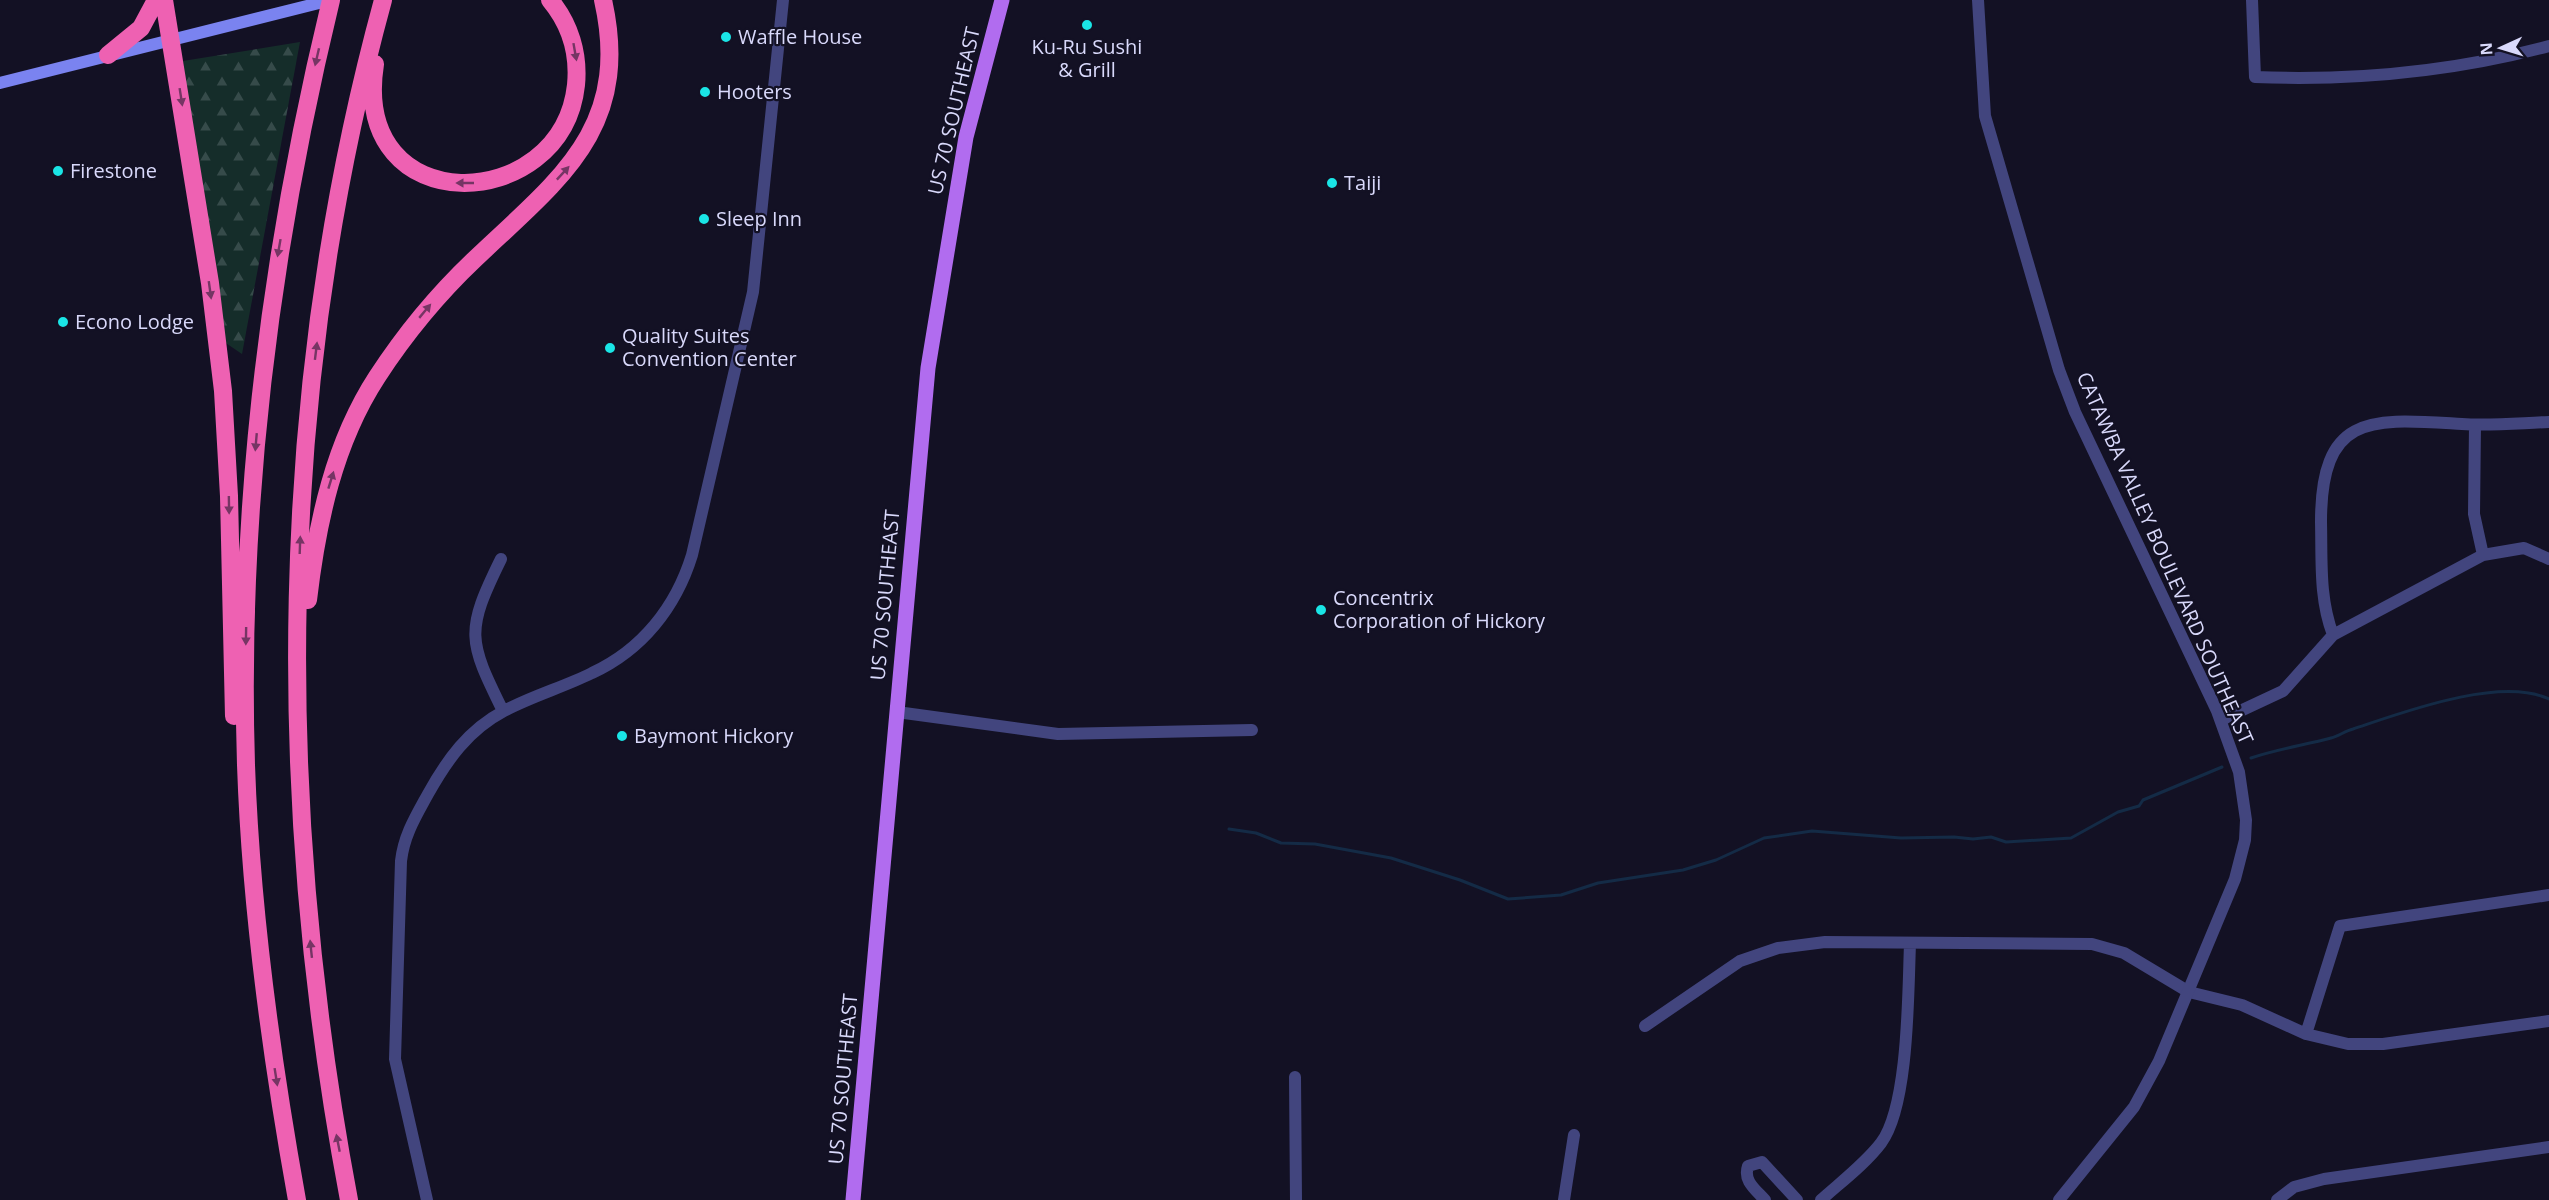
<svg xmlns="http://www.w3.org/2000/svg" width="2549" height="1200" font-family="'Open Sans',sans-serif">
	<defs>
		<pattern id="forest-firs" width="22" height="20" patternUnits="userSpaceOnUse" patternTransform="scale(1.5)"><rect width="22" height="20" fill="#152d2a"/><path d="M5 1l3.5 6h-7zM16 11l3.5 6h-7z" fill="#364b4a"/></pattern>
	</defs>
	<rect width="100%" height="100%" fill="#131124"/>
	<path fill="url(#forest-firs)" d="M300 42 242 354 217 337 183 61Z"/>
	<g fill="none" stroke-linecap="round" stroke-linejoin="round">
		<path stroke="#142b46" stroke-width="3" d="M2251 758C2277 749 2305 745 2331 738 2339 736 2345 731 2353 729 2404 712 2500 676 2549 699
			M1229 829 1256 833 1281 843 1315 844 1391 858 1460 880 1508 899 1561 895 1598 883 1683 870 1716 860 1764 838 1812 831 1901 838 1954 837 1973 839 1991 837 2006 842 2071 838 2118 812 2139 806 2143 800 2222 767"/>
		<path stroke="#42457e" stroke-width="12" d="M2252 0 2255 77C2355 81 2452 72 2549 46
			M2475 425 2474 514 2483 555
			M501 559C465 632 468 640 503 711
			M2333 635C2319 598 2322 561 2321 522 2321 411 2373 419 2462 424 2491 426 2520 423 2549 422
			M897 712 1058 734 1252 730
			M2221 720 2283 691 2333 635 2483 555 2524 548 2549 559
			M1645 1026 1740 961 1778 948 1825 942 2092 944 2124 953 2189 992 2242 1005 2306 1034 2348 1044H2383L2549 1021
			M2306 1034 2340 926 2549 895
			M1295 1077 1296 1200
			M427 1200 395 1059 401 861C404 835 416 816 428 794 447 760 468 730 504 711 532 696 564 687 592 673 642 650 676 607 692 555L753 292 783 0
			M1564 1200 1574 1135
			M1765 1200C1755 1189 1743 1181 1748 1166L1762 1162 1797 1200
			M1821 1200C1841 1182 1865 1164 1881 1143 1909 1106 1908 991 1910 944
			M2277 1200 2294 1187 2324 1179 2549 1147"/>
		<path stroke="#42457e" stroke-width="12" d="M1978 0 1985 116 2059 370 2075 412 2217 711 2239 772 2246 820 2245 840 2235 879 2159 1061 2134 1107 2059 1200"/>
		<path stroke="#7a83f0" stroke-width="12" d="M0 83 331 0"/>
		<path stroke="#b16cef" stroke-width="15" d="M853 1200 928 368 966 137 1002 0"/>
		<path stroke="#ee61b2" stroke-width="18" d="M164 0 210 283 223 391 229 496 234 716
			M108 55 141 28 156 0
			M375 64C350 223 562 215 576 85 579 54 570 24 550 0
			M308 600C317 523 334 443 377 377 405 334 438 294 475 259 559 179 632 129 603 0
			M297 1200C271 1056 251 911 246 765 238 507 270 251 331 0
			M349 1200C274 803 276 391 383 0"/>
	</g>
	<defs><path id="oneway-solid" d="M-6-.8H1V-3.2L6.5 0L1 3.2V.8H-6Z" transform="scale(1.5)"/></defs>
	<g fill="#763564">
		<use href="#oneway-solid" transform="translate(575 52) rotate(80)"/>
		<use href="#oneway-solid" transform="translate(317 57) rotate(103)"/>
		<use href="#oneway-solid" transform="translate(181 97) rotate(81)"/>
		<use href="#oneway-solid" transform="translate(563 173) rotate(-47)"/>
		<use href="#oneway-solid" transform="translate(465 183) rotate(180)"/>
		<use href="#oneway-solid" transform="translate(279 248) rotate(100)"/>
		<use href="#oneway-solid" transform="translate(210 290) rotate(82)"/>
		<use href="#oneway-solid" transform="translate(425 311) rotate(-50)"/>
		<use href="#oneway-solid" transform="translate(316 351) rotate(-83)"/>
		<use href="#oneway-solid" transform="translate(256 442) rotate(95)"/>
		<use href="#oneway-solid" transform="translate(331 480) rotate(-73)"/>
		<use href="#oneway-solid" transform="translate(229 505) rotate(89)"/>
		<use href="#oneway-solid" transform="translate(300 545) rotate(-88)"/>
		<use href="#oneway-solid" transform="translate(246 636) rotate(91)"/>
		<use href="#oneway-solid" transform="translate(311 949) rotate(-96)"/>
		<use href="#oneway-solid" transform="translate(276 1077) rotate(81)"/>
		<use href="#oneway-solid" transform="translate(338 1143) rotate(-101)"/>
	</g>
	<g fill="#1ae5e6" stroke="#131124" stroke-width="2">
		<circle cx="1087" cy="25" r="6"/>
		<circle cx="726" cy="37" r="6"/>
		<circle cx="705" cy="92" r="6"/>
		<circle cx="58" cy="171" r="6"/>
		<circle cx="1332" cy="183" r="6"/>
		<circle cx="704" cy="219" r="6"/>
		<circle cx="63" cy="322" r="6"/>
		<circle cx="610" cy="348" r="6"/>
		<circle cx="1321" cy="610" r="6"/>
		<circle cx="622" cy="736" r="6"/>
	</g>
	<g text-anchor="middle" stroke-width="4.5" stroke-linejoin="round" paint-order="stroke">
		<g font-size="20" fill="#d9d9fb" stroke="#131124" text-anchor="start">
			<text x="738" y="44">Waffle House</text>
			<text x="1087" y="54" text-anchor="middle">Ku-Ru Sushi<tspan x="1087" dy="23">&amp; Grill</tspan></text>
			<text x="717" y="99">Hooters</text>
			<text x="70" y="178">Firestone</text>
			<text x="1344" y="190">Taiji</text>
			<text x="716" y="226">Sleep Inn</text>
			<text x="75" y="329">Econo Lodge</text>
			<text x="622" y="343">Quality Suites<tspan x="622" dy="23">Convention Center</tspan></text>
			<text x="1333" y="605">Concentrix<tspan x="1333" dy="23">Corporation of Hickory</tspan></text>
			<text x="634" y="743">Baymont Hickory</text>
		</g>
		<g font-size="20" fill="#d9d9fb" stroke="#131124">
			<text transform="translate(954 111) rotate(-77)" y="7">US 70 SOUTHEAST</text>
			<text transform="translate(2165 558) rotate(66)" y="7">CATAWBA VALLEY BOULEVARD SOUTHEAST</text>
			<text transform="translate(885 595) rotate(-85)" y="7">US 70 SOUTHEAST</text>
			<text transform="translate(843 1079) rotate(-85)" y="7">US 70 SOUTHEAST</text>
		</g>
	</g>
	<g transform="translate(2501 48) rotate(266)" stroke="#131124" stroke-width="4.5" paint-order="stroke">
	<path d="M0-4.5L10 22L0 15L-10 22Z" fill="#d9d9fb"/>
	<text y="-9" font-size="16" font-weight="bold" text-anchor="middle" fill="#d9d9fb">N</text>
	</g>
</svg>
